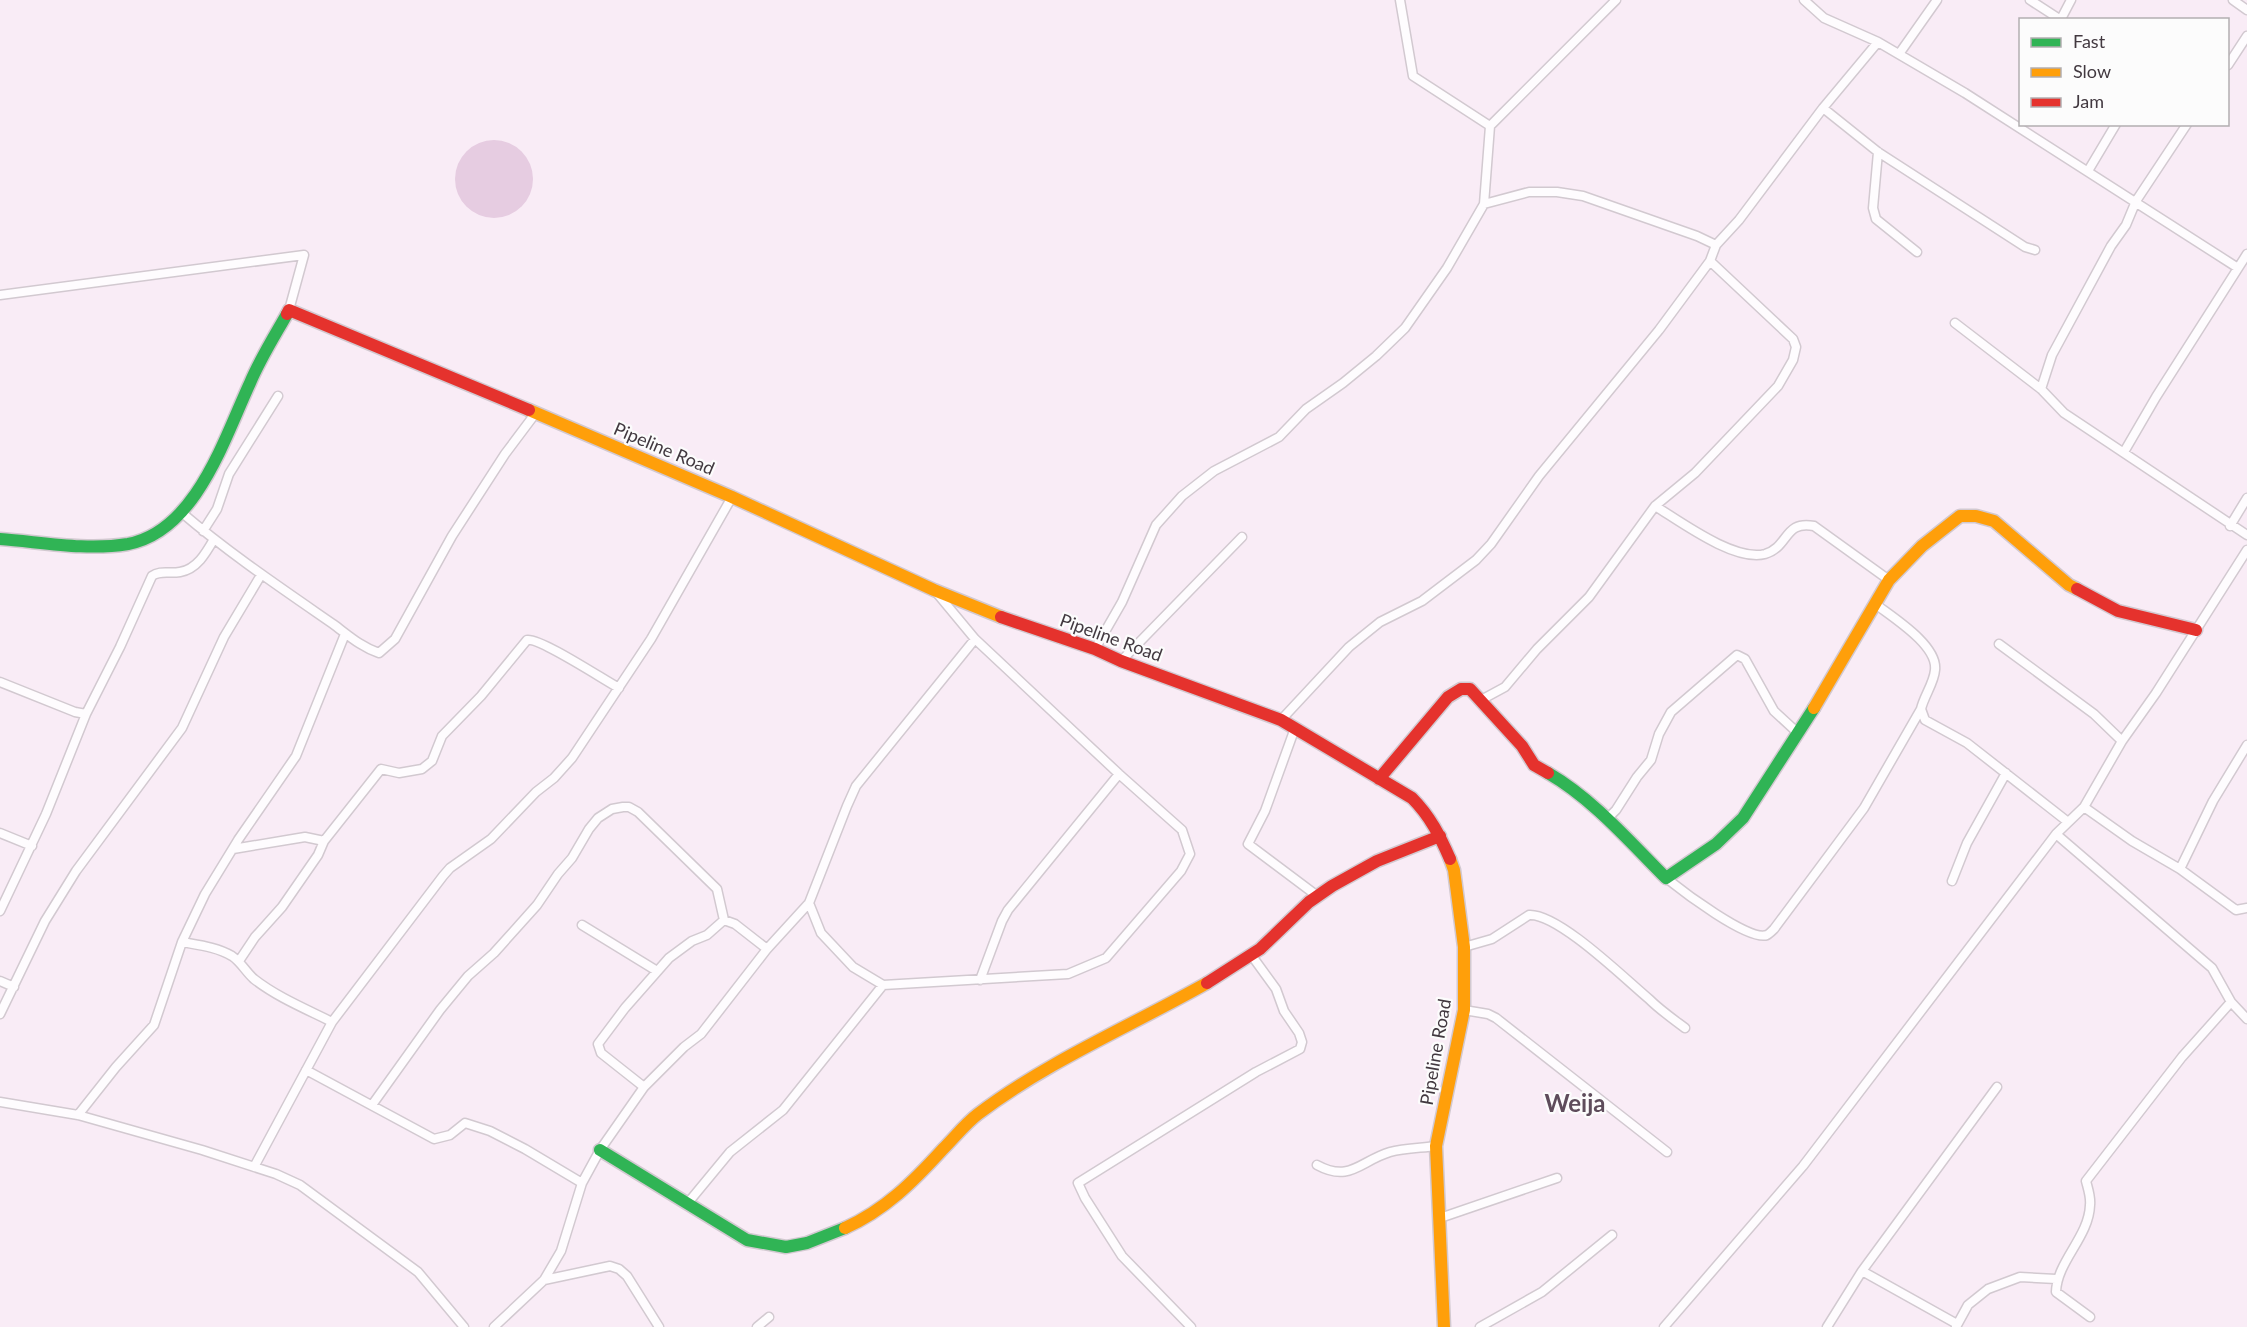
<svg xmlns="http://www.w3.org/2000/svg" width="2247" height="1327" font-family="Lato,sans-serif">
	<rect width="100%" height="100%" fill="#f9ecf6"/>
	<path fill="#e6cce1" d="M455 179a39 39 0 1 1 78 0a39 39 0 1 1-78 0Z"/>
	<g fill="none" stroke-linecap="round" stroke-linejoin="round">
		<g stroke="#d2c9d0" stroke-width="11">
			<path id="street" d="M1804 0 1824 18 1878 42 1965 93 2238 268
				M2030 0 2061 20
				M2233 0 2247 10
				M2061 19 2071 0
				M1899 54 1937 0
				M2228 65 2247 36
				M1823 108 1878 152 2025 247 2035 250
				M1490 126 1616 0
				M1878 152 1873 208 1876 219 1917 252
				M2088 171 2116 124
				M1484 204 1529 192H1557L1583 196 1697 236 1716 245
				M0 295 304 255 289 310
				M1955 323 2041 389 2064 413 2247 535
				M2041 389 2052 355 2111 246 2126 225 2136 201 2187 124
				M2124 452 2156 397 2247 254
				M1655 506C1681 522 1735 562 1765 554 1789 547 1784 520 1814 526L1889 580
				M181 512C229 553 281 588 333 624 348 635 361 647 379 653L395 639 452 536 505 454 535 414
				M2230 526 2247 498
				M203 531 217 509 229 474 278 396
				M1874 603C1892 617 1938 645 1935 670 1934 683 1924 696 1921 709L1925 720 1967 743 2068 822
				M1999 644 2094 714 2122 741
				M1095 649 1122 602 1156 525 1182 496 1214 471 1279 437 1306 409 1343 383 1376 356 1405 328 1447 268 1484 204 1490 126 1413 76 1400 0
				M1121 661 1242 537
				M0 682 75 712 86 714
				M1481 700 1505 687 1537 649 1589 597 1655 506 1695 473 1778 386 1793 360 1796 347 1793 339 1710 261
				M1281 720 1349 647 1380 622 1422 601 1476 560 1491 544 1539 476 1659 330 1710 261 1716 245 1739 220 1823 108 1878 42
				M1295 728 1265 811 1248 844 1316 895
				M2084 807 2132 841 2180 869 2236 910 2247 908
				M1607 819 1616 810 1637 777 1651 760 1659 734 1671 712 1737 655 1745 659 1774 711 1799 734
				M0 833 32 846
				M2056 834 2212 968 2231 1002 2247 1019
				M233 849 305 837 324 841
				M2180 869 2213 801 2247 745
				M1666 878C1681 890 1749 942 1767 935 1768 935 1773 930 1774 929L1864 808 1921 709
				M1952 881 1967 843 2006 773
				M809 903 821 933 853 967 883 985 1068 974 1106 958 1181 871 1190 854 1182 830 1119 774 975 639 936 592
				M0 911 46 814 86 714 120 647 152 576C160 570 169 574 180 572 197 569 206 553 214 539
				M582 925 657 971
				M182 942C198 945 217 947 232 956 241 962 246 972 254 979 277 997 306 1009 332 1022
				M1464 947 1492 939 1529 915C1558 913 1625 979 1649 999 1660 1010 1673 1019 1685 1028
				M239 961 255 937 282 907 318 855 324 841 381 769 399 773 422 769 432 761 442 736 481 696 527 640C539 637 604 680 619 688
				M980 980 1002 921 1008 910 1119 774
				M0 981 14 987
				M1464 1010 1488 1014 1496 1018 1667 1152
				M0 1014 45 921 76 871 182 728 224 637 261 575
				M306 1070 434 1139 450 1135 465 1123 490 1131 525 1149 582 1183
				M644 1087 601 1053 598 1044 625 1008 669 958 692 941 707 935 724 920 735 924 767 949
				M0 1102 78 1115 202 1150 276 1174 300 1185 418 1272 464 1327
				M372 1105 440 1010 468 976 494 953 537 905 558 874 572 858 589 829 598 818 612 809 623 807H629L638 812 717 889 724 920
				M78 1115 116 1067 154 1025 182 942 205 894 238 840 296 756 345 634
				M1317 1165C1350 1183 1360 1161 1390 1152 1404 1148 1422 1148 1436 1146
				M254 1167 332 1022 443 876 450 868 491 839 536 792 554 778 572 758 651 639 732 497
				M687 1204 730 1152 783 1110 883 985
				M1440 1218 1557 1178
				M1862 1271 1957 1324
				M544 1280 610 1266 619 1269 627 1276 659 1327
				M2090 1317 2056 1292C2057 1261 2089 1237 2090 1205 2091 1197 2088 1189 2086 1181L2182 1057 2231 1002
				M494 1327 544 1280 561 1251 582 1183 600 1150 644 1087 684 1047 701 1034 767 949 809 903 847 806 856 786 975 639
				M757 1327 769 1317
				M1191 1327 1122 1256 1085 1198 1078 1183 1256 1072 1300 1049 1302 1042 1299 1033 1284 1011 1276 989 1252 956
				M1480 1327 1542 1292 1612 1235
				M1664 1327 1803 1166 2056 834 2084 807 2122 741 2156 693 2247 550
				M1827 1327 1862 1271 1997 1087
				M1956 1327 1968 1305 1988 1289 2020 1277 2056 1279"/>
		</g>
		<g stroke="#d2c9d0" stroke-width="15">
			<path id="fast" d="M0 539C41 542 86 551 128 544 196 531 224 439 250 383 260 359 274 337 287 314
				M1548 773C1593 799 1629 841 1666 878L1716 844 1743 818 1814 708
				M600 1150 747 1240 786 1247 807 1243 845 1228"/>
		</g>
		<g stroke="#d2c9d0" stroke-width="15">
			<path id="slow" d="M529 410 732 497 934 590 1001 617
				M1814 708 1889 580 1922 546 1960 516H1976L1994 521 2069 585 2077 589
				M845 1228C885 1210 913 1182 943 1149 955 1137 965 1124 978 1114 1048 1061 1131 1026 1207 983
				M1444 1327 1436 1146 1464 1010V947L1454 870 1450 859"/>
		</g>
		<g stroke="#d2c9d0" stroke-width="15">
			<path id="jam" d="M287 314 289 310 529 410
				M2077 589 2118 611 2196 630
				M1001 617 1095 649 1121 661 1281 720 1412 798C1430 816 1440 836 1450 859
				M1379 779 1448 697 1461 689H1470L1522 746 1534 765 1548 773
				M1207 983 1260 949 1309 902 1332 886 1377 861 1440 836"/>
		</g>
		<use href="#street" stroke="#fefcfe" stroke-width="8"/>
		<use href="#fast" stroke="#30b455" stroke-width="12"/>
		<use href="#slow" stroke="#ff9f0a" stroke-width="12"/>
		<use href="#jam" stroke="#e5322d" stroke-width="12"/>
	</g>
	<g text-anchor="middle" stroke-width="4.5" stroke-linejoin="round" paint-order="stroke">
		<g font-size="18" fill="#423940" stroke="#fcfcfc">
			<text transform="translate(664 449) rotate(23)" y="6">Pipeline Road</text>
			<text transform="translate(1111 638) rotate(20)" y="6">Pipeline Road</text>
			<text transform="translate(1436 1052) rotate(-80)" y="6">Pipeline Road</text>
		</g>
		<g font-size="24" font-weight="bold" fill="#5e4c5b" stroke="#fcfcfc">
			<text x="1575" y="1112">Weija</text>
		</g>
	</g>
	<rect x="2019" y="18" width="210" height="108" fill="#fcfcfc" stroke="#b2aeb1" stroke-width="1.5"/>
	<rect x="2031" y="38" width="30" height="9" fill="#30b455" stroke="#b2aeb1" stroke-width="1.5"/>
	<text x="2073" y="48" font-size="18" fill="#423940">Fast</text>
	<rect x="2031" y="68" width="30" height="9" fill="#ff9f0a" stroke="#b2aeb1" stroke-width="1.5"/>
	<text x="2073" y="78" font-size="18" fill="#423940">Slow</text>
	<rect x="2031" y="98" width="30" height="9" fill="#e5322d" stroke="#b2aeb1" stroke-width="1.5"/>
	<text x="2073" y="108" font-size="18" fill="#423940">Jam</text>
</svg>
